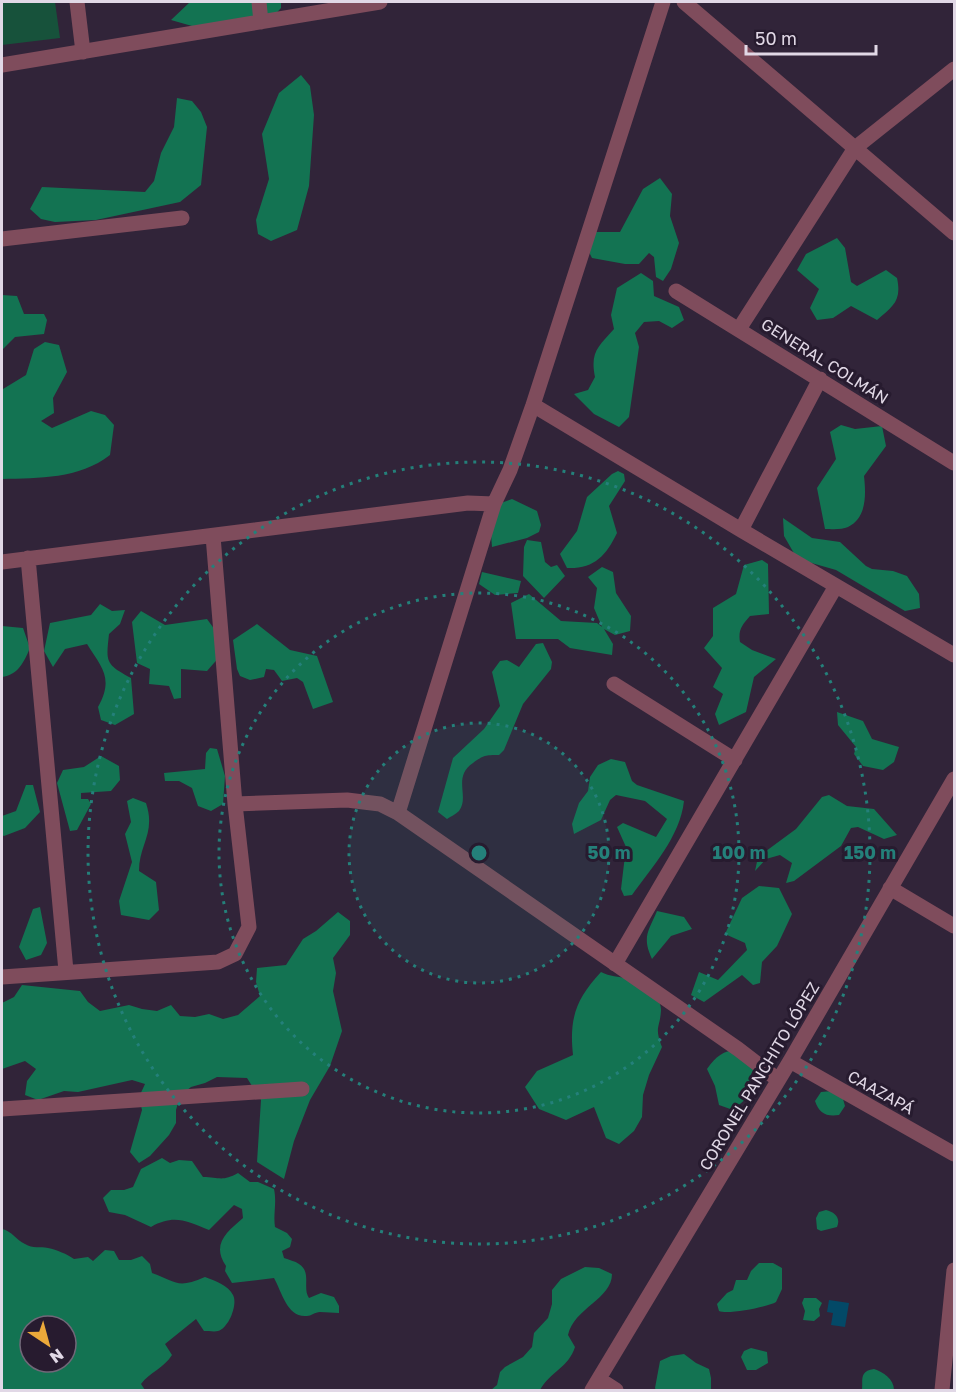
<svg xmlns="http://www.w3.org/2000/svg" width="956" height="1392" font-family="'Golos Text',sans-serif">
	<rect width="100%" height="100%" fill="#312439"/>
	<path fill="#17523b" d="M2 2H55L60 38 2 45Z"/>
	<path fill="#137352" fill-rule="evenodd" d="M190 2H281V8L271 19 199 28 171 20Z
		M301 75 310 86 314 115 309 186 297 230 271 241 258 234 256 220 269 179 262 134 279 93Z
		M177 98 192 101 201 112 207 127 201 185 180 202 96 220 55 222 41 219 30 209 42 187 145 192 154 181 161 153 174 127Z
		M660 178 672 194 670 216 679 243 671 269 663 281 656 277 654 257 649 253 639 264H625L592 258 583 240 593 232H620L643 189Z
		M837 238 845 248 851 282 857 286 886 270 897 278C902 301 893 306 877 320L851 306 833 318 817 320 810 308 819 289 797 270 806 254Z
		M641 273 653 281 654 296 679 307 684 320 672 328 659 321 644 322 635 333 639 347 629 417 619 427 594 414 574 394 588 390 595 377C590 352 598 347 614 329L611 315 617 288Z
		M2 295 17 296 24 314H44L47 320 44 334 15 337 2 350Z
		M45 342 59 345 67 372 53 398 54 413 41 421 52 428 91 411 105 415 114 425 110 455C79 479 39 478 2 479V387L3 389 26 375 34 349Z
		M841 425 855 429 882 426 886 446 864 476C866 494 867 518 848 527 842 530 831 529 825 529L817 488 836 459 830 432Z
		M618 471 624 474 625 481 609 506 617 533C606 556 594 569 567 568L560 554 577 531 587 497 612 474Z
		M512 499 537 511 541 525 539 532 527 538 492 547 490 522 493 506Z
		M783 518 812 538 840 542 866 566 872 569 893 571 907 576 919 594 920 608 905 611 836 570 808 562 795 555 784 536Z
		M527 540 541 542 545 562 551 567 557 565 565 576 544 598 523 576 524 547Z
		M762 560 768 564 769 614 750 616C742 625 738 630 740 642L752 650 776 659 754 677 746 712 719 725 715 714 723 694 713 687 722 668 704 648 713 636V608L736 594 744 565Z
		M602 567 613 572 616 593 631 616 630 631 615 635 604 629 613 644 612 655 570 648 558 639H516L511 603 529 594 561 621 597 623 602 627 594 608 597 588 588 577Z
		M482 572 521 581 518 593 495 595 479 584Z
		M100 604 112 611 125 610 120 624 109 634C106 662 105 664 131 678L134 714 115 725 101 720 98 707C114 678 102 668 87 644L65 649 53 667 44 651 50 623 91 615Z
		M141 611 165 625 207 619 223 641 221 655 207 671 181 669V698L174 699 169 686 149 684 150 669 137 663 132 622Z
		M257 624 290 650 317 656 333 702 313 709 303 682 297 678 282 681 274 670 266 669 264 677 250 680 240 676 237 669 233 640Z
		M2 626 23 628 30 648C24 662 18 675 2 677Z
		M543 643 552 662 551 669 523 704 504 750 499 755C485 755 484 755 473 763 452 777 470 797 459 811 456 814 450 817 447 819L438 812 453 758 484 729 500 706 492 672 500 661 507 660 519 667 536 644Z
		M837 712 863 721 872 739 899 747 894 762 883 770 863 766 854 754 856 747 838 725Z
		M210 748 217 749 225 776 223 804 211 811 198 806 192 788 179 781H165L164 773 205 769 206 753Z
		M101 756 119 766 120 780 111 791 81 793V799H88L91 804 77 830 70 831 57 783 63 770 84 767Z
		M611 759 625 762 632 781 637 785 684 801C680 837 652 867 632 895L624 896 621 889 626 847 617 827 623 823 656 837 667 819 645 801 616 795 610 800 601 820 574 834 572 824 579 803 588 791 590 777 598 765Z
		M26 785H33L40 812 25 828 4 836 2 835V816L16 811Z
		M829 795 847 806 874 809 897 835 884 839 858 827 851 828 841 846 794 881 786 883 792 863 780 855 766 859 755 871 758 857 796 829 822 797Z
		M133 798 146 803C156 833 139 844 139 871L156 882 159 910 149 920 121 915 119 901 132 862 125 834 131 822 127 801Z
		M759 886 779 888 792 914 777 946 762 962 760 983 753 985 742 975 704 1002 691 995 699 972 718 980 747 950 745 943 725 934 742 898Z
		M40 907 47 943 41 955 26 960 19 947 33 909Z
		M657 911 684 917 692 929 671 936 652 959C642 937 648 932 657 911Z
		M338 912 350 921V935L333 958 336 973 333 991 342 1031 330 1066 310 1100 294 1141 284 1179 257 1162 261 1100 247 1078 217 1077 205 1083 191 1087 180 1096 176 1110V1123L169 1135 150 1156 139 1163 130 1152 142 1110 139 1097 145 1084 132 1080 78 1092 64 1091 38 1100 25 1095 27 1081 36 1069 25 1061 2 1069V1003L14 997 22 985 80 991 88 1002 100 1011 129 1005 142 1009 157 1011 171 1005 180 1016 195 1017 209 1014 223 1019 238 1015 260 996 256 982 257 968 286 965 303 939 316 931Z
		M601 972C610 977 618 976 628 979 642 982 661 994 661 1010 660 1029 654 1026 662 1047L649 1075 643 1095 642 1117 634 1131 619 1144 606 1138 594 1107 566 1120 539 1109 525 1087 537 1071 573 1055C569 1018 576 999 601 972Z
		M738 1049 754 1069 751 1074 755 1091 733 1110 719 1105 715 1086 707 1069C716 1056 723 1051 738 1049Z
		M832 1091 843 1099 845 1106 839 1115C826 1117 819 1113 815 1101L821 1092Z
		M162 1158 170 1163 179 1160 192 1161 203 1177C219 1177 222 1182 238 1173L250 1182H258L274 1189C277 1203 273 1214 275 1227L287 1233 292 1239 290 1247 282 1251 284 1258C289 1260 295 1261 299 1264 312 1272 302 1288 309 1298L321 1293 334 1297 339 1306V1313C332 1313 327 1312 320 1312 315 1312 311 1316 307 1316 287 1318 282 1292 274 1278L232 1283 225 1271 226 1266C211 1244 227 1232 243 1218L242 1209 234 1205 209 1230C186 1221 174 1214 151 1227L125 1215 109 1212 103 1198 111 1190H124L133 1187 141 1169Z
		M826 1210C835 1212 841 1218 837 1227L821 1231 817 1229 816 1218 819 1212Z
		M2 1229C12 1231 16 1240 25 1244 33 1249 40 1246 48 1248 57 1250 67 1254 74 1259L88 1257 93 1261 105 1250 114 1251 119 1260H131L142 1256 150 1264 152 1273C177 1282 177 1289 205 1277 215 1281 228 1285 233 1295 238 1304 229 1328 218 1331 215 1332 208 1331 204 1331L196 1319 165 1344 172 1355C164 1368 150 1372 141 1384L145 1390H2ZM30 1326H66V1362H30Z
		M759 1263H773L782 1268V1289L776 1302C768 1307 727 1315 719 1311L717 1304 727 1293 733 1290 736 1280H747L751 1271Z
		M585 1267 599 1268 612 1274C612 1299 574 1308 568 1335L575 1347C569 1367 550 1372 540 1390H491L497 1385 500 1372 505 1367 523 1357 532 1347 534 1333 548 1318 552 1304V1290L561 1279Z
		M804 1298H816L822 1303 819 1309 820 1316 814 1321 803 1320 805 1311 802 1303Z
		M751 1348 767 1352 768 1363 756 1370H747L741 1357 744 1351Z
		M684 1354 696 1363 709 1369 711 1378V1390H656L655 1388 660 1361 671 1356Z
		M874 1369C883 1372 894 1379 894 1390H862C863 1380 859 1371 874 1369Z"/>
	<path fill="#034967" d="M829 1300 849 1303 845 1327 831 1325 833 1313 827 1312Z"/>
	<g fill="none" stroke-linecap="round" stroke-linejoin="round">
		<path stroke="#7f4c5c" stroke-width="15" d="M77 2 83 52
			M259 2 261 22
			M684 2 954 233
			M2 65 380 2
			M2 239 182 218
			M676 291 954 463
			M739 329 855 148 954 69
			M533 405 741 530 954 655
			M741 530 820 379
			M28 558 66 971
			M2 562 468 503 494 504 510 470 533 405 663 2
			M614 684 735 760
			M235 804 347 800 380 804 398 813 738 1049 777 1079
			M398 813 494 504
			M890 888 954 926
			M615 964 836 586
			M2 977 218 962 235 954 249 927 235 804 213 536
			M790 1061 954 1154
			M2 1109 302 1089
			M599 1379 616 1390
			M592 1390 790 1061 954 779
			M942 1390 954 1270"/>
	</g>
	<circle cx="479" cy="853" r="130" fill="#24807a" fill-opacity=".12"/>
	<g fill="none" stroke="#24807a" stroke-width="3" stroke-dasharray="3 6">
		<circle cx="479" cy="853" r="130"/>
		<circle cx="479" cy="853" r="260"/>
		<circle cx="479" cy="853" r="391"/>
	</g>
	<g text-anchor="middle" stroke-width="6" stroke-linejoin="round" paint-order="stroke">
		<g font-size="16" fill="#e1d8e6" stroke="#271b2f">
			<text transform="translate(825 361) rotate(32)" y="6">GENERAL COLMÁN</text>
			<text transform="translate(759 1076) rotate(-59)" y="6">CORONEL PANCHITO LÓPEZ</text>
			<text transform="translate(881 1092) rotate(29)" y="6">CAAZAPÁ</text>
		</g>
	</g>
	<circle cx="479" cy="853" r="9" fill="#24807a" stroke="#271b2f" stroke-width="3"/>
	<g font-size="18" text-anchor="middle" font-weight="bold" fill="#24807a" stroke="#271b2f" stroke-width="6" stroke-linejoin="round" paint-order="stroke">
		<text x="609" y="859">50 m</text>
		<text x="739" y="859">100 m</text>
		<text x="870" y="859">150 m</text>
	</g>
	<rect width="956" height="1392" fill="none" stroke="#e1d8e6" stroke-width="6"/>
	<g transform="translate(48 1344) rotate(144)"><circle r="28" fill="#271b2f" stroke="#716778" stroke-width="1.5"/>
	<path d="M0-4.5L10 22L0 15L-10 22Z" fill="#eca93a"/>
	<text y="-9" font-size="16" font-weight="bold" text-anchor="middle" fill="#e1d8e6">N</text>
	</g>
	<path d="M746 45v9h130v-9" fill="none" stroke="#e1d8e6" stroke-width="3"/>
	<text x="755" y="45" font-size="18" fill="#e1d8e6" stroke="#271b2f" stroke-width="4.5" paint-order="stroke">50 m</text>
</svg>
